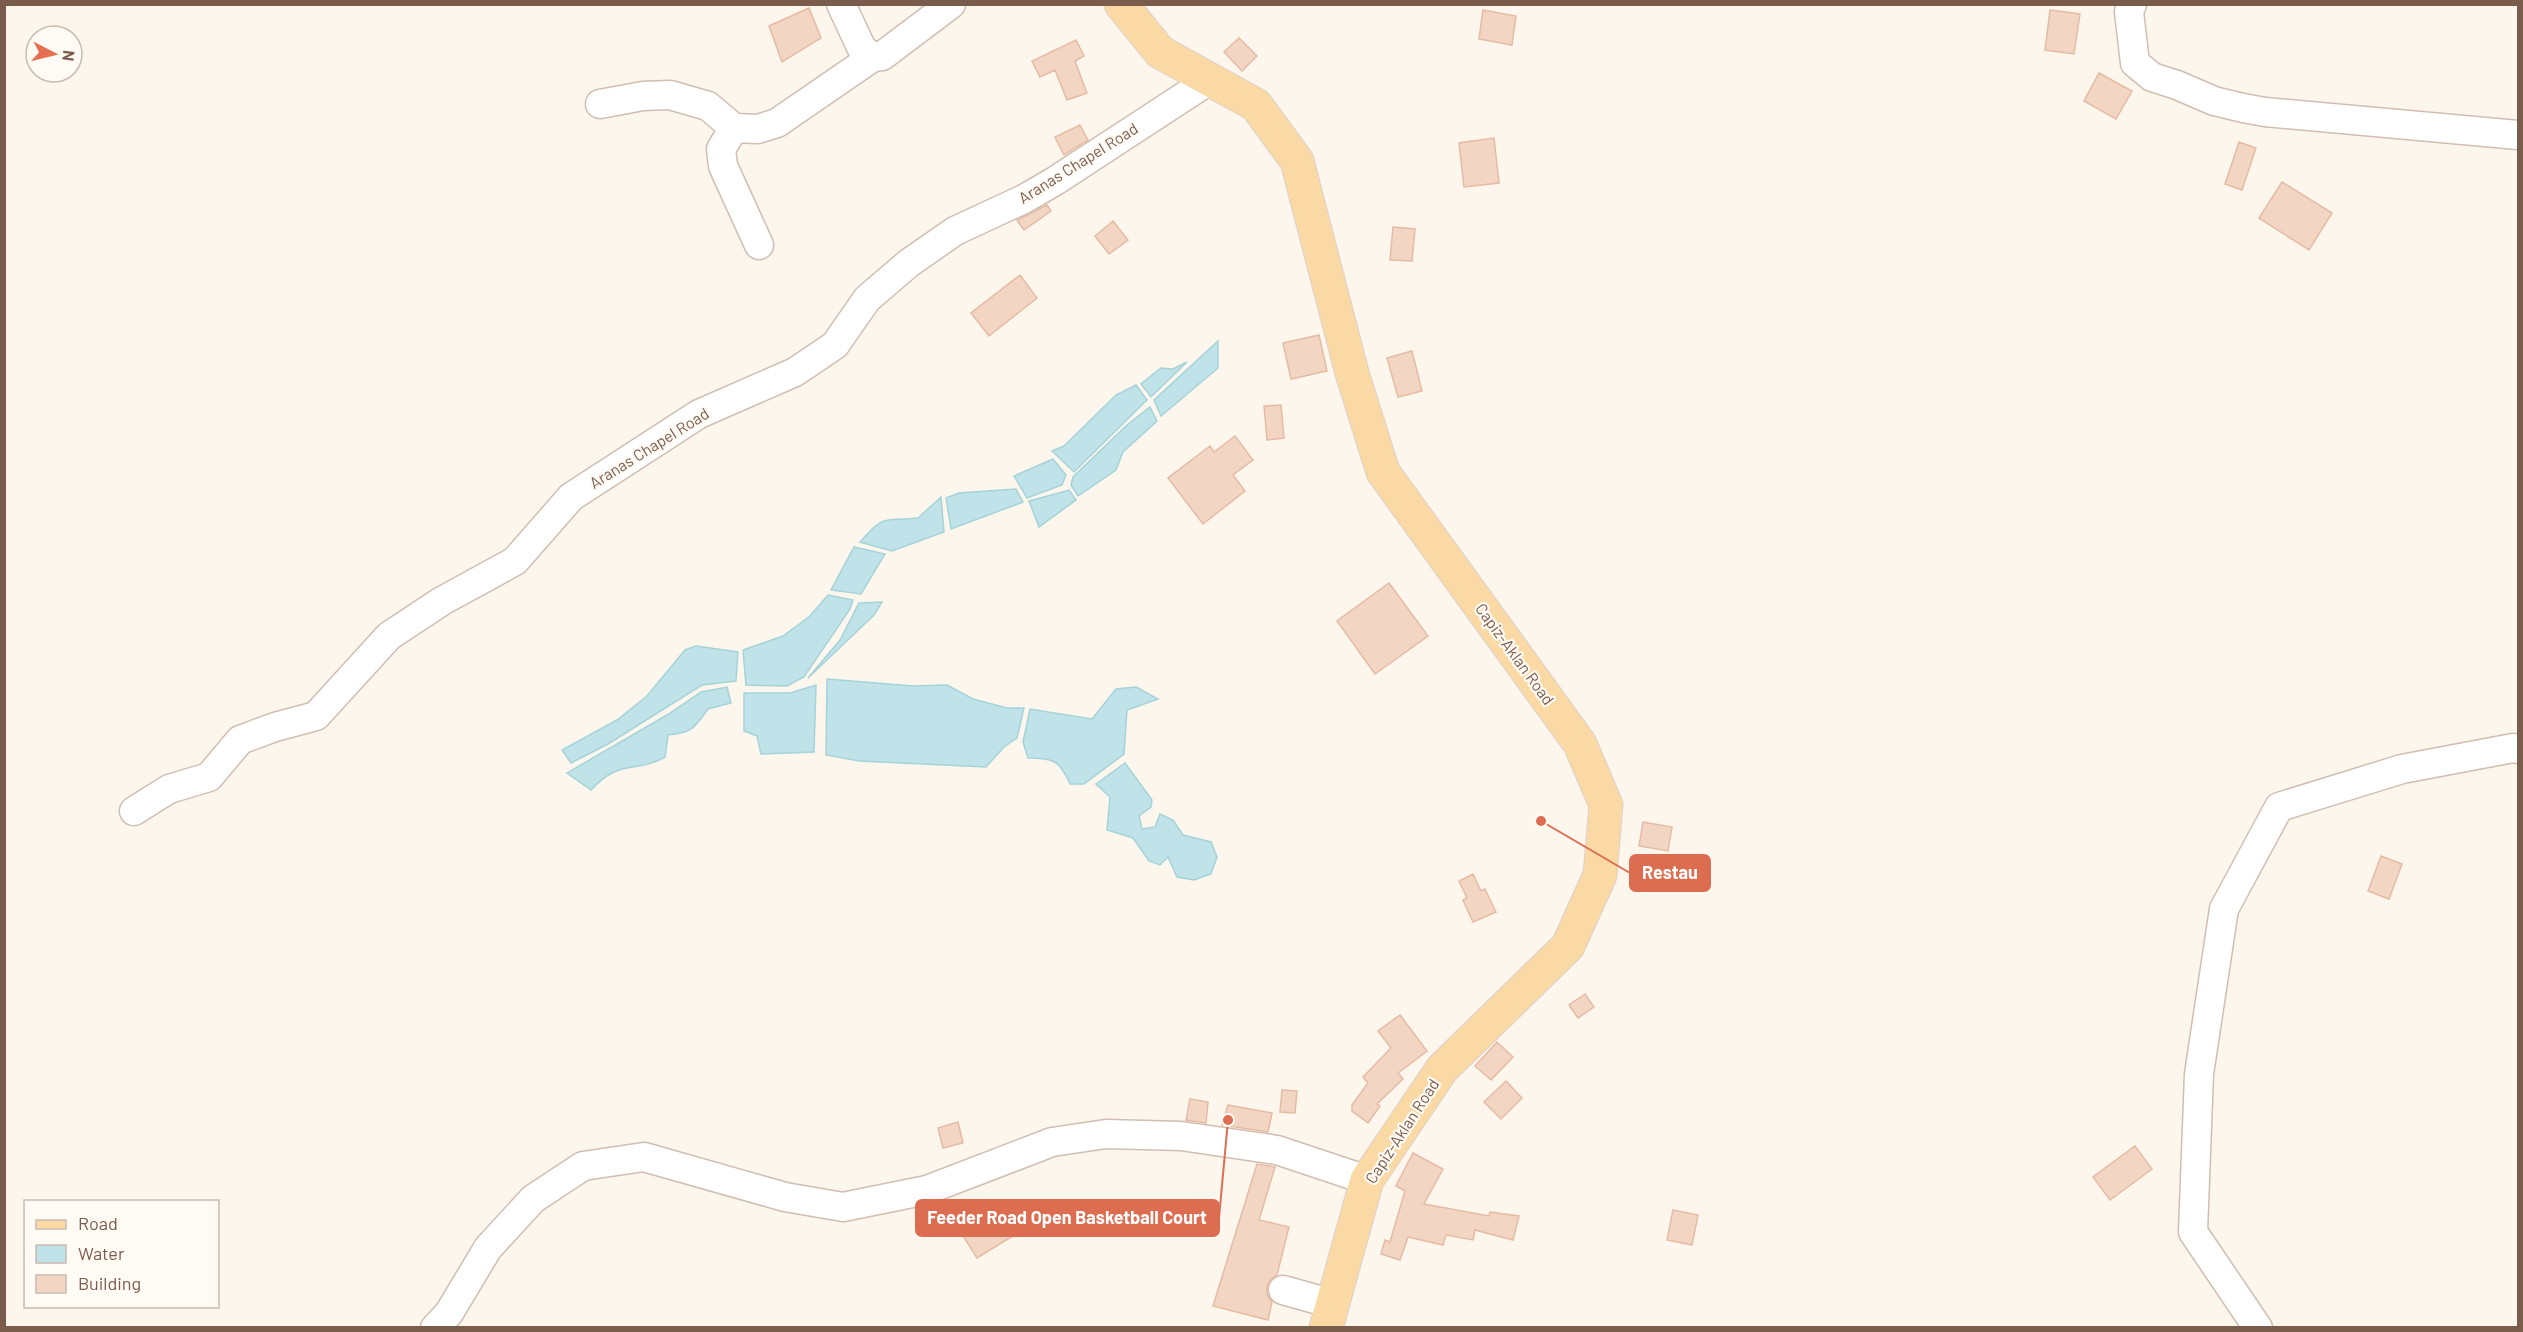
<svg xmlns="http://www.w3.org/2000/svg" width="2523" height="1332" font-family="Barlow,sans-serif">
	<rect width="100%" height="100%" fill="#fdf6ec"/>
	<path fill="#bfe3e8" stroke="#a5d3da" stroke-width="1.5" d="M1218 341V368L1161 416 1154 400Z
		M1187 362 1151 397 1141 384 1161 368 1173 369Z
		M1136 385 1147 400 1074 472 1052 451 1064 446 1116 395Z
		M1150 407 1157 421 1123 452 1116 470 1078 496 1071 485 1073 477 1127 425Z
		M1053 459 1066 475 1062 485 1027 498 1014 476Z
		M1016 489 1023 502 951 529 946 498 959 493Z
		M1069 490 1076 500 1039 527 1029 501Z
		M941 497 944 532 892 551 860 542C885 513 883 522 918 518Z
		M854 547 885 554 861 594 831 590Z
		M828 595 853 600 850 609 804 677 787 686 746 685 743 650 783 636 810 616Z
		M882 602 874 615 808 678 840 640 859 603Z
		M696 646 738 652 736 681 702 685 608 744 571 763 562 750 617 720 647 696 685 650Z
		M827 679 913 686 947 685 973 699 1007 708H1024L1017 738 1004 747 986 767 859 761 826 755Z
		M816 685 814 752 761 754 757 736 744 731V693H790Z
		M727 687 731 703 708 709C694 728 693 733 668 735L665 757C635 774 620 758 591 790L567 773 667 715 701 692Z
		M1136 687 1158 699 1127 710 1124 754 1084 784H1070C1060 760 1053 758 1028 758L1023 742 1030 709 1092 719 1116 689Z
		M1125 763 1152 800 1151 807 1139 816 1142 829 1155 827 1160 814 1173 820 1183 835 1211 842 1217 857 1211 874 1194 880 1177 877 1168 857 1160 865 1149 861 1133 838 1107 830 1110 797 1096 784Z"/>
	<path fill="#f3d5c3" stroke="#e6bba3" stroke-width="1.5" d="M809 8 821 38 782 62 769 26Z
		M1483 10 1516 16 1512 45 1479 39Z
		M2050 10 2080 14 2074 54 2045 50Z
		M1239 38 1257 56 1242 71 1224 52Z
		M1076 40 1084 56 1075 61 1087 93 1067 100 1055 70 1040 77 1032 61Z
		M2099 73 2132 91 2116 119 2084 101Z
		M1080 125 1088 140 1064 155 1055 137Z
		M1494 138 1499 183 1464 187 1459 143Z
		M2239 142 2256 148 2242 190 2225 184Z
		M2282 182 2332 213 2309 250 2259 218Z
		M1047 205 1051 211 1024 230 1017 220Z
		M1113 221 1128 240 1109 254 1095 236Z
		M1393 227 1415 229 1412 261 1390 260Z
		M1020 275 1037 298 989 336 971 313Z
		M1319 335 1327 371 1291 379 1283 343Z
		M1412 351 1422 391 1398 397 1387 358Z
		M1281 405 1284 438 1267 440 1264 406Z
		M1235 436 1253 460 1233 475 1245 491 1203 524 1168 478 1210 446 1214 452Z
		M1389 583 1428 636 1375 674 1337 621Z
		M1643 822 1672 827 1668 851 1639 846Z
		M2381 856 2402 864 2389 899 2368 891Z
		M1473 874 1481 891 1485 889 1496 912 1473 922 1463 900 1467 898 1459 881Z
		M1585 994 1594 1007 1578 1018 1569 1005Z
		M1400 1015 1427 1051 1398 1073 1403 1079 1377 1104 1380 1106 1368 1123 1352 1111V1105L1368 1083 1363 1077 1391 1048 1378 1031Z
		M1497 1042 1513 1057 1491 1080 1475 1066Z
		M1506 1081 1522 1098 1501 1119 1484 1102Z
		M1282 1090 1297 1091 1295 1113 1280 1112Z
		M1190 1099 1208 1102 1206 1123 1186 1120Z
		M1228 1105 1272 1113 1268 1132 1222 1125Z
		M958 1122 963 1143 943 1148 938 1128Z
		M2135 1146 2152 1169 2110 1200 2093 1177Z
		M1413 1153 1443 1169 1424 1204 1489 1216 1490 1212 1519 1216 1513 1240 1475 1230 1473 1240 1446 1235 1443 1245 1408 1237 1400 1260 1381 1254 1385 1240 1390 1242 1405 1191 1396 1186Z
		M1257 1164 1275 1167 1259 1220 1289 1227 1277 1275 1271 1279 1267 1286V1295L1272 1302 1268 1320 1213 1306Z
		M1000 1201 1016 1228V1234L977 1258 962 1234 968 1231 962 1221 993 1202 994 1205Z
		M1673 1210 1698 1215 1692 1245 1667 1240Z"/>
	<g fill="none" stroke-linecap="round" stroke-linejoin="round">
		<g stroke="#d1beb0" stroke-width="31">
			<path id="minor" d="M841 4 862 49 873 57 882 56 951 4
				M2132 4 2129 12 2135 63 2152 77 2177 85 2214 101 2243 108 2265 112 2518 135
				M600 104 643 96 670 95 708 106 734 128 758 129 777 123 873 57
				M734 128 721 149 723 166 759 245
				M134 811 169 789 209 777 240 740 275 727 316 716 389 636 442 601 515 561 571 497 699 414 795 372 835 345 867 299 909 263 955 231 1024 199 1055 181 1211 79
				M1283 1290 1333 1304
				M435 1328 449 1313 488 1248 533 1199 583 1166 644 1157 785 1197 843 1207 927 1190 1052 1142 1106 1134 1181 1136 1277 1150 1367 1180
				M2258 1328 2193 1232 2199 1074 2224 909 2279 807 2402 769 2513 748 2518 749"/>
		</g>
		<g stroke="#dad1cd" stroke-width="35">
			<path id="major" d="M1121 4 1160 52 1256 105 1297 161 1352 373 1383 472 1580 744 1606 805 1600 875 1568 946 1442 1069 1367 1180 1326 1328"/>
		</g>
		<use href="#minor" stroke="#fff" stroke-width="28"/>
		<use href="#major" stroke="#fbd9a5" stroke-width="33"/>
	</g>
	<g text-anchor="middle" stroke-width="4.5" stroke-linejoin="round" paint-order="stroke">
		<g font-size="16" fill="#7a5c4d" stroke="#fffaf3">
			<text transform="translate(1078 163) rotate(-32)" y="6">Aranas Chapel Road</text>
			<text transform="translate(649 448) rotate(-32)" y="6">Aranas Chapel Road</text>
			<text transform="translate(1515 654) rotate(54)" y="6">Capiz-Aklan Road</text>
			<text transform="translate(1402 1131) rotate(-57)" y="6">Capiz-Aklan Road</text>
		</g>
	</g>
	<path fill="none" stroke="#dc6d51" stroke-width="2" d="M1541 821L1630 873M1228 1120L1219 1218"/>
	<g fill="#dc6d51" stroke="#fffaf3" stroke-width="2">
		<circle cx="1541" cy="821" r="6"/>
		<circle cx="1228" cy="1120" r="6"/>
	</g>
	<g fill="#dc6d51" stroke="#dc6d51" stroke-width="2">
		<rect x="1630" y="855" width="80" height="36" rx="6"/>
		<rect x="916" y="1200" width="303" height="36" rx="6"/>
	</g>
	<g font-size="18" text-anchor="middle" font-weight="bold" fill="#fff">
		<text x="1670" y="879">Restau</text>
		<text x="1067" y="1224">Feeder Road Open Basketball Court</text>
	</g>
	<rect width="2523" height="1332" fill="none" stroke="#7a5c4d" stroke-width="12"/>
	<rect x="24" y="1200" width="195" height="108" fill="#fffaf3" stroke="#cabbb1" stroke-width="1.5"/>
	<rect x="36" y="1220" width="30" height="9" fill="#fbd9a5" stroke="#cabbb1" stroke-width="1.5"/>
	<text x="78" y="1230" font-size="18" fill="#7a5c4d">Road</text>
	<rect x="36" y="1245" width="30" height="18" fill="#bfe3e8" stroke="#cabbb1" stroke-width="1.5"/>
	<text x="78" y="1260" font-size="18" fill="#7a5c4d">Water</text>
	<rect x="36" y="1275" width="30" height="18" fill="#f3d5c3" stroke="#cabbb1" stroke-width="1.5"/>
	<text x="78" y="1290" font-size="18" fill="#7a5c4d">Building</text>
	<g transform="translate(54 54) rotate(97)"><circle r="28" fill="#fffaf3" stroke="#cabbb1" stroke-width="1.5"/>
	<path d="M0-4.5L10 22L0 15L-10 22Z" fill="#e76f51"/>
	<text y="-9" font-size="16" font-weight="bold" text-anchor="middle" fill="#7a5c4d">N</text>
	</g>
</svg>
